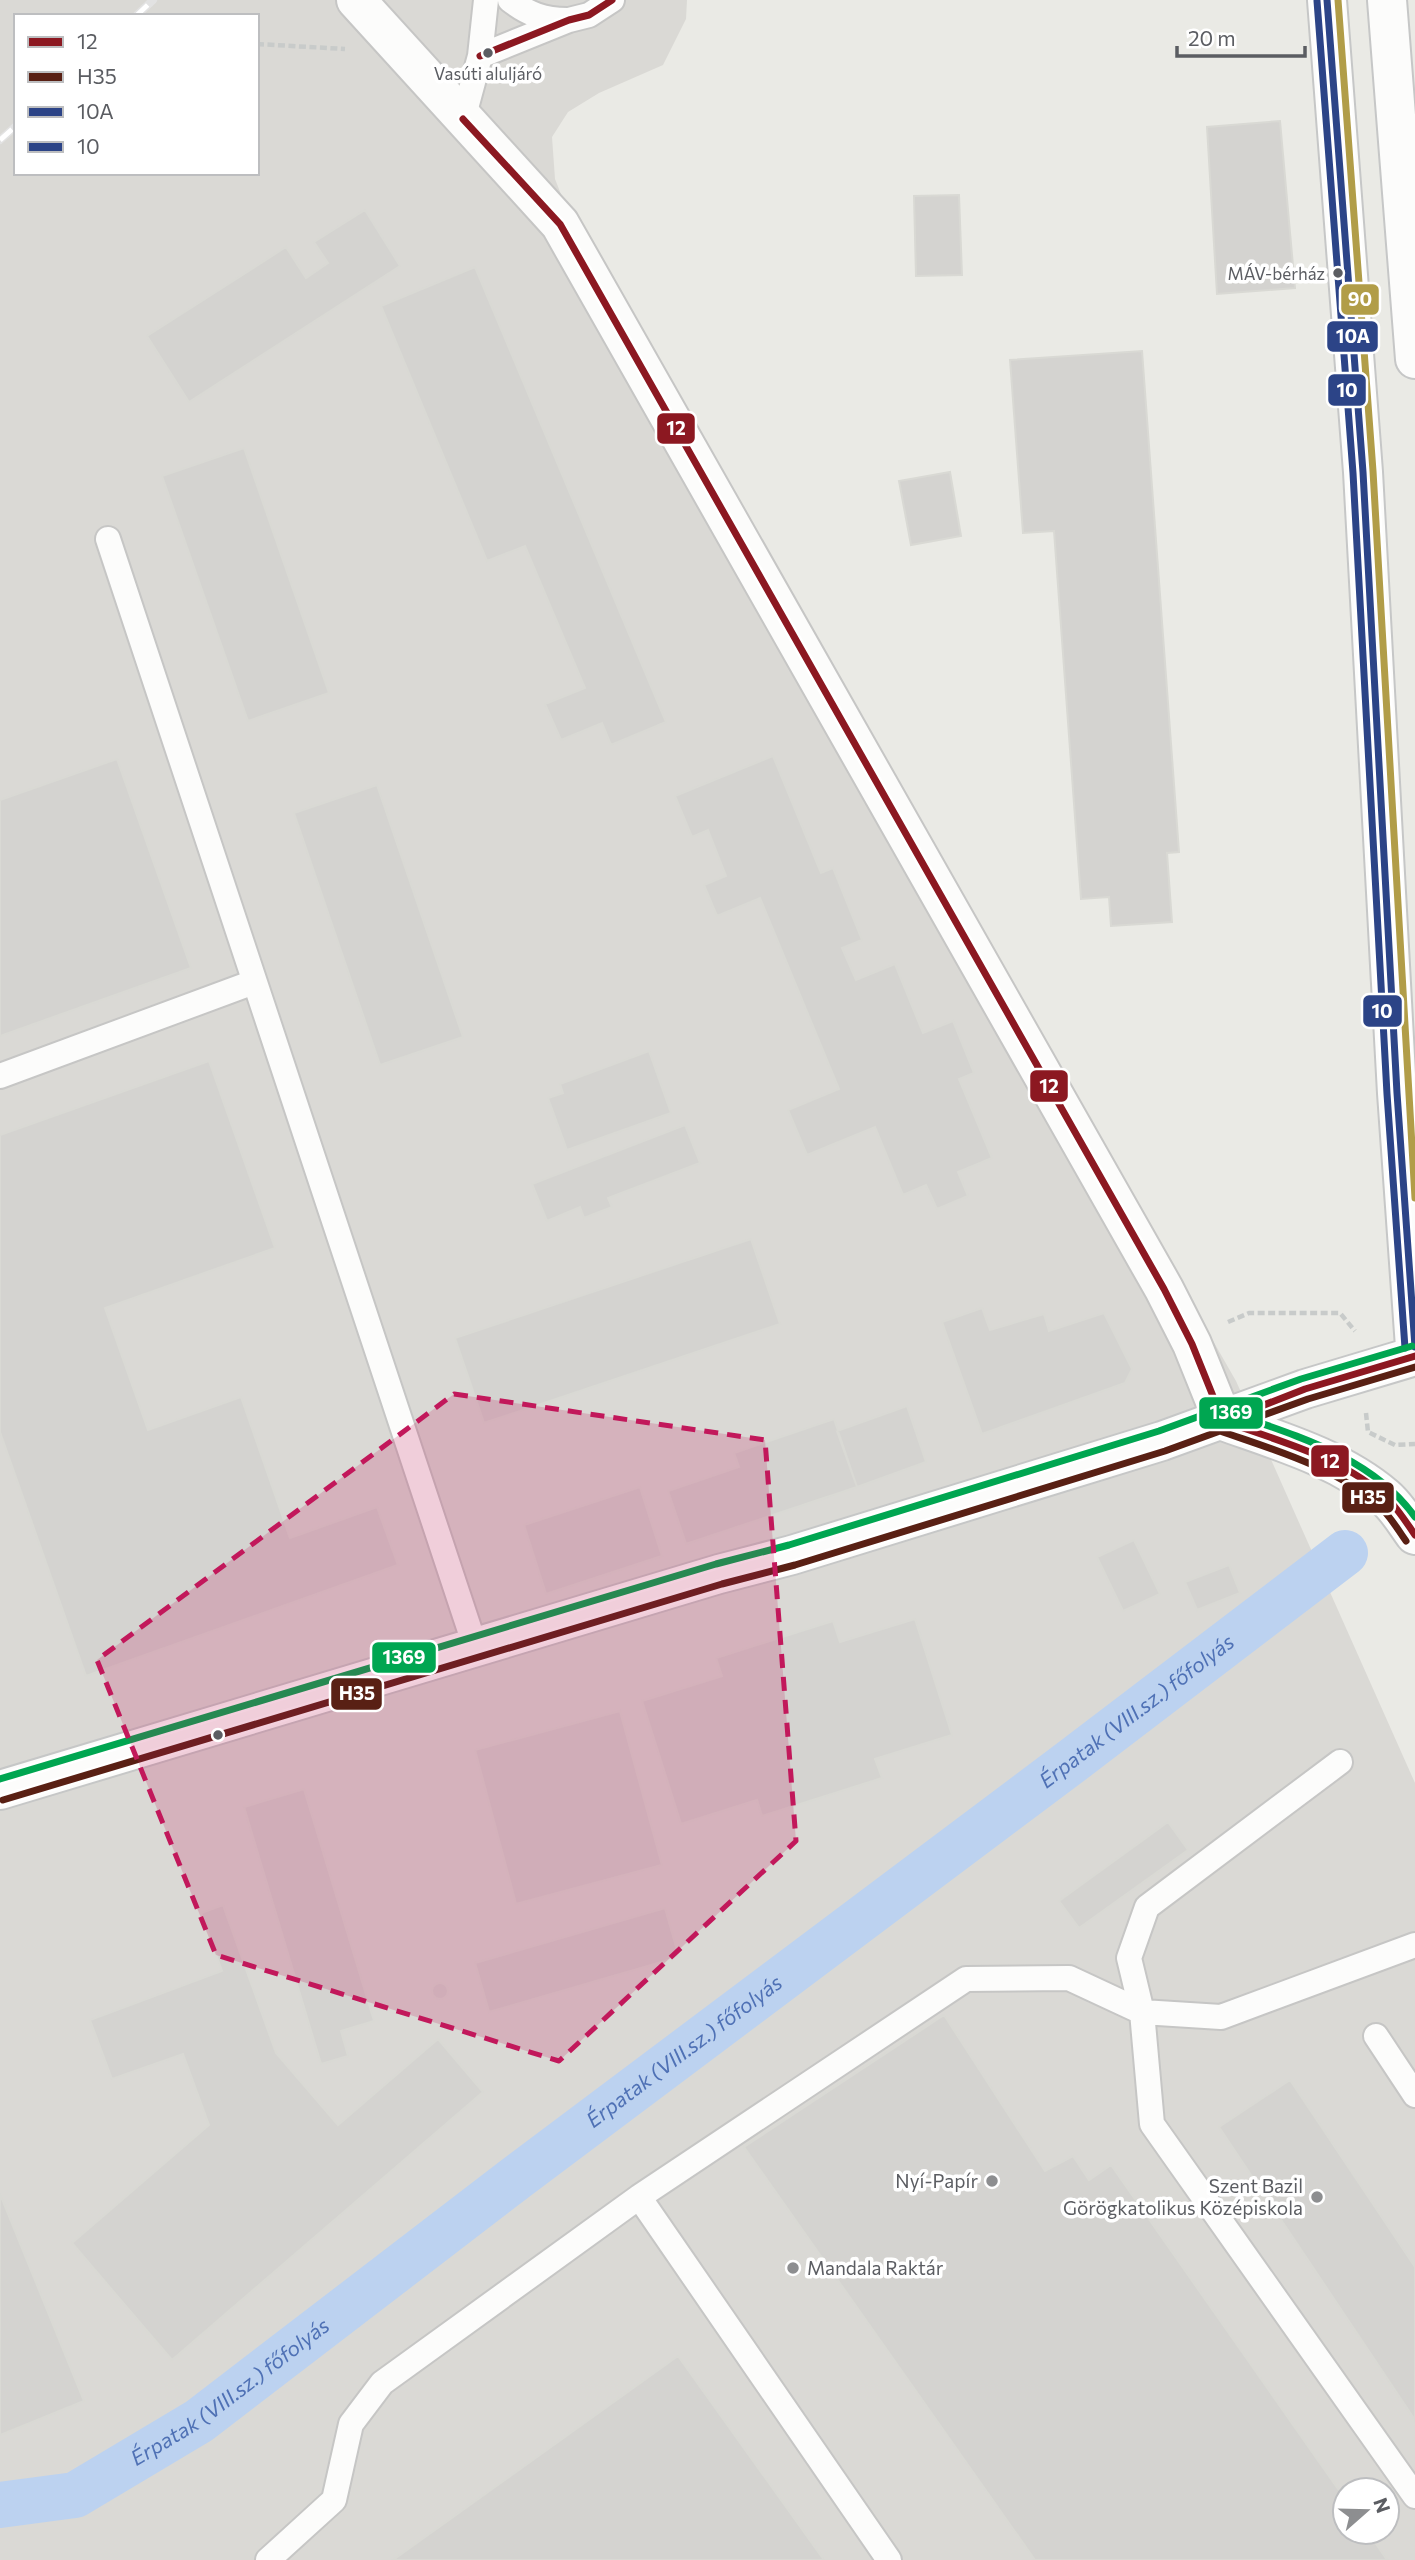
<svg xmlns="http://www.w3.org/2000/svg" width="1415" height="2560" font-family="Commissioner,sans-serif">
	<rect width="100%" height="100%" fill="#eaeae5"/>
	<path fill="#dad9d5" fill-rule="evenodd" d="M0 0H687L686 19 663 65 599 93 568 112 552 137 555 179 571 220 1236 1381 1415 1783V2560H0ZM16 16H257V173H16ZM1345 2490H1387V2532H1345Z"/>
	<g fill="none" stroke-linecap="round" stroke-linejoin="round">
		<path stroke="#bcd2f0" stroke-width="46" id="s1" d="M0 2505 75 2495 199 2421 516 2178 1072 1761 1345 1553"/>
	</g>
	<path fill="#d4d3d0" stroke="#d9d9d4" stroke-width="2" d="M1280 121 1295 288 1217 294 1207 127Z
		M959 195 962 275 916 276 914 196Z
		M365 210 400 266 189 402 147 336 286 247 306 278 328 263 314 242Z
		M475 267 666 722 611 745 602 723 561 740 545 704 585 688 525 546 487 561 381 306Z
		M1142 351 1179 852 1167 853 1172 922 1111 926 1109 897 1081 899 1054 531 1023 533 1010 360Z
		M244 448 329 693 248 721 162 476Z
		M950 472 961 536 911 545 899 481Z
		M773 756 821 873 833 868 862 940 842 948 856 980 895 964 923 1033 953 1021 974 1073 959 1079 992 1158 958 1172 968 1196 937 1209 926 1185 903 1195 875 1127 807 1155 788 1110 839 1089 760 898 717 916 704 885 726 876 708 830 692 837 675 796Z
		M117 759 191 968 0 1036V800Z
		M377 785 463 1037 380 1065 294 813Z
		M649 1051 671 1113 567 1150 548 1098 563 1093 560 1084Z
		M209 1061 275 1248 105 1308 148 1430 241 1397 290 1538 377 1507 398 1565 86 1676 0 1432V1135Z
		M685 1125 700 1163 608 1198 612 1207 584 1218 580 1207 547 1221 532 1184Z
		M751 1239 780 1324 484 1423 455 1338Z
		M982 1308 990 1330 1044 1314 1049 1331 1104 1313 1132 1369 1125 1383 982 1434 942 1322Z
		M907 1406 926 1462 857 1487 837 1431Z
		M834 1419 857 1487 686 1544 668 1491 739 1467 734 1453Z
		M640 1487 662 1556 546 1594 524 1525Z
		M1134 1540 1160 1594 1123 1611 1097 1557Z
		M1229 1565 1240 1593 1197 1610 1185 1582Z
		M915 1619 952 1735 875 1759 882 1778 762 1816 757 1800 681 1824 642 1701 722 1676 716 1658 833 1621 840 1642Z
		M620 1711 662 1865 516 1904 475 1750Z
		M304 1789 374 2021 341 2031 348 2056 321 2064 244 1807Z
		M1168 1822 1188 1850 1079 1928 1059 1901Z
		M223 1905 276 2053 338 2125 438 2039 483 2092 172 2360 72 2243 209 2125 183 2054 112 2079 90 2020 222 1971 201 1913Z
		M665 1908 679 1957 489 2012 475 1963Z
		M432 1991a8 8 0 1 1 16 0a8 8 0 1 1-16 0Z
		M944 2015 1045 2171 1073 2156 1089 2180 1111 2165 1345 2499V2532H1368L1387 2560H1035L744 2147Z
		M1290 2080 1415 2267V2420L1219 2127Z
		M0 2194 84 2401 0 2435Z
		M678 2356 824 2560H393Z"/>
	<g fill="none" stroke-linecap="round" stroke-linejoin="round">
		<g stroke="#c6c6c5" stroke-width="28">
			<path id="lane" d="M510 0C528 14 544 20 567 20
				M480 56 569 20 589 15 612 0
				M463 119 480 56 486 0
				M108 539 475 1646
				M0 1076 254 982
				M1340 1762 1147 1907 1129 1958 1142 2012 1152 2124 1415 2496
				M1376 2036 1415 2095
				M639 2197 889 2560
				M268 2560 334 2500 351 2424 382 2383 639 2197 966 1979 1069 1978 1142 2012 1221 2017 1415 1945"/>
		</g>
		<g stroke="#c6c6c5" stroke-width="42">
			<path id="street" d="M356 0 560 224 1164 1289 1192 1344 1223 1421"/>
		</g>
		<g stroke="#c6c7c7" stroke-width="42">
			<path id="secondary" d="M1327 0 1363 472 1397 1093 1415 1347
				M1387 0 1415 359
				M1223 1421C1279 1441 1339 1458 1385 1497 1397 1507 1406 1523 1415 1535
				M0 1790 719 1574 792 1555 1162 1441 1305 1389 1415 1356"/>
		</g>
		<path stroke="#c8cbca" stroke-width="4.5" stroke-dasharray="7 3.5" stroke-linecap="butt" d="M257 44 345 49
			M1228 1322 1249 1313H1340L1355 1331
			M1366 1413 1368 1432 1395 1445 1415 1444"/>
		<use href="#lane" stroke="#fcfcfb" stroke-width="24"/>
		<use href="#street" stroke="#fcfcfb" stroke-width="38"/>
		<use href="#secondary" stroke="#fcfcfb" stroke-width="38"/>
		<g stroke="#e2e2e2" stroke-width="8">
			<path id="rail" d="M136 16 153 0
				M0 140 16 126"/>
		</g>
		<use href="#rail" stroke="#fff" stroke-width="5" stroke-dasharray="16" stroke-linecap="butt"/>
		<g stroke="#fff" stroke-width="12">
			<path id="bus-1" d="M480 56 569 20 589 15 612 0
				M463 119 560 224 1164 1289 1192 1344 1223 1421
				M1223 1421C1279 1441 1345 1458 1389 1500 1399 1511 1407 1523 1415 1535
				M1223 1421 1305 1389 1415 1356"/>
		</g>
		<g stroke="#fff" stroke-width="12">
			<path id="bus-2" d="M1220 1431C1274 1450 1336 1467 1380 1507 1391 1517 1398 1530 1406 1541
				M3 1800 722 1584 795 1565 1165 1451 1308 1399 1415 1367"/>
		</g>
		<g stroke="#fff" stroke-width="12">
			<path id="bus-3" d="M1327 0 1363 472 1397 1093 1415 1347"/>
		</g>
		<g stroke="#fff" stroke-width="12">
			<path id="bus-4" d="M1317 1 1353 473 1387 1094 1405 1348"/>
		</g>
		<g stroke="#fff" stroke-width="12">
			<path id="bus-5" d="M1338 0 1373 471 1415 1198"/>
		</g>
		<g stroke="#fff" stroke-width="12">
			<path id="bus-6" d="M1226 1411C1293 1435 1372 1456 1415 1517
				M0 1779 716 1564 789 1545 1159 1431 1301 1379 1412 1346"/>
		</g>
		<use href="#bus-1" stroke="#8c1821" stroke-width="7"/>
		<use href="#bus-2" stroke="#592014" stroke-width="7"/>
		<use href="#bus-3" stroke="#2c4487" stroke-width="7"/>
		<use href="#bus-4" stroke="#2c4487" stroke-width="7"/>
		<use href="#bus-5" stroke="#b19d48" stroke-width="7"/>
		<use href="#bus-6" stroke="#00a651" stroke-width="7"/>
	</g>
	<path fill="#c2185b" fill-opacity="0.2" stroke="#c2185b" stroke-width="5" stroke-dasharray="14 9" stroke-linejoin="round" d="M454 1394 765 1440 796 1841 559 2061 216 1955 97 1660Z"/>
	<g fill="#5b5d62" stroke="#fff" stroke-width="2.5">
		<circle cx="488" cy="53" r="6"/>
		<circle cx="1338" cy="273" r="6"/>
		<circle cx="218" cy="1735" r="6"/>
	</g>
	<g fill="#8d8e90" stroke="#fff" stroke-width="2.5">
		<circle cx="992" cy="2181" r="7"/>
		<circle cx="1317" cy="2197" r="7"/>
		<circle cx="793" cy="2268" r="7"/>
	</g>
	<g text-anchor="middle" stroke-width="7" stroke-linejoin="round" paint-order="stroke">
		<g font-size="17" fill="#5b5d62" stroke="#fff">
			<text x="488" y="80">Vasúti aluljáró</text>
			<text x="1325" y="280" text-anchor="end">MÁV-bérház</text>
		</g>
		<g font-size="19" fill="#5b5d62" stroke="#fff" text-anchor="end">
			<text x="978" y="2188">Nyí-Papír</text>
			<text x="1303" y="2193">Szent Bazil<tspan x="1303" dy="22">Görögkatolikus Középiskola</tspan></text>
			<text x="807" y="2275" text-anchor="start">Mandala Raktár</text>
		</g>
		<g font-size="21" font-style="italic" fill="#4f71b5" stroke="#fff">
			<text dy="7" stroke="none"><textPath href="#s1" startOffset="1396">Érpatak (VIII.sz.) főfolyás</textPath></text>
			<text dy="7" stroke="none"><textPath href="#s1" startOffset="830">Érpatak (VIII.sz.) főfolyás</textPath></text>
			<text dy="7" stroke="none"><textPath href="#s1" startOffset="262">Érpatak (VIII.sz.) főfolyás</textPath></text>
		</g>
	</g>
	<g stroke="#fff" stroke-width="2.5">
		<rect x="1340" y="283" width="40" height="33" rx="7" fill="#b19d48"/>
		<rect x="1326" y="320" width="53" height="33" rx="7" fill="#2c4487"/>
		<rect x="1327" y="373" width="40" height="34" rx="7" fill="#2c4487"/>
		<rect x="656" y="412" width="40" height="33" rx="7" fill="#8c1821"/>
		<rect x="1362" y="994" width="41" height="34" rx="7" fill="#2c4487"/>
		<rect x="1029" y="1069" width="40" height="34" rx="7" fill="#8c1821"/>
		<rect x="1198" y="1396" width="66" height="34" rx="7" fill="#00a651"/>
		<rect x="1310" y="1444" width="40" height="34" rx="7" fill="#8c1821"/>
		<rect x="1341" y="1481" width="54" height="33" rx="7" fill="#592014"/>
		<rect x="371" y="1641" width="66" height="33" rx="7" fill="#00a651"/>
		<rect x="330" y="1677" width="53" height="34" rx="7" fill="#592014"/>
	</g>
	<g font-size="19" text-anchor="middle" font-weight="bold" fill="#fff">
		<text x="1360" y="306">90</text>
		<text x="1353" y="343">10A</text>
		<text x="1347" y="397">10</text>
		<text x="676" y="435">12</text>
		<text x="1382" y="1018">10</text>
		<text x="1049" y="1093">12</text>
		<text x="1231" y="1419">1369</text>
		<text x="1330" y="1468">12</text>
		<text x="1368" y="1504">H35</text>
		<text x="404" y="1664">1369</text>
		<text x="357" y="1700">H35</text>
	</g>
	<rect x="14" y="14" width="245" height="161" fill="#ffffff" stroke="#bdbec0" stroke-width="2"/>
	<rect x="28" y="37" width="35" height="10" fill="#8c1821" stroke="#bdbec0" stroke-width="2"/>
	<text x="77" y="49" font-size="21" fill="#5b5d62">12</text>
	<rect x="28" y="72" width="35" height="10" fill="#592014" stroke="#bdbec0" stroke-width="2"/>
	<text x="77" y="84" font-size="21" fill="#5b5d62">H35</text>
	<rect x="28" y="107" width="35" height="10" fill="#2c4487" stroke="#bdbec0" stroke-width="2"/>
	<text x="77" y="119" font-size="21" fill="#5b5d62">10A</text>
	<rect x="28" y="142" width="35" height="10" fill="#2c4487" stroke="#bdbec0" stroke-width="2"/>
	<text x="77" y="154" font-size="21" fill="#5b5d62">10</text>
	<g transform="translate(1366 2511) rotate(70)"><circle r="33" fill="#ffffff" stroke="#bdbec0" stroke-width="2"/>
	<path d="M0-5L12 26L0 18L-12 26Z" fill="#8d8e90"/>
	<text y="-10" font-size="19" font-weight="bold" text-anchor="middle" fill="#5b5d62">N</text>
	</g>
	<path d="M1177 46v10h128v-10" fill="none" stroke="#5b5d62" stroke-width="3.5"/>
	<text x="1188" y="46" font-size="21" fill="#5b5d62" stroke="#ffffff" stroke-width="5" paint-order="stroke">20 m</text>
</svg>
